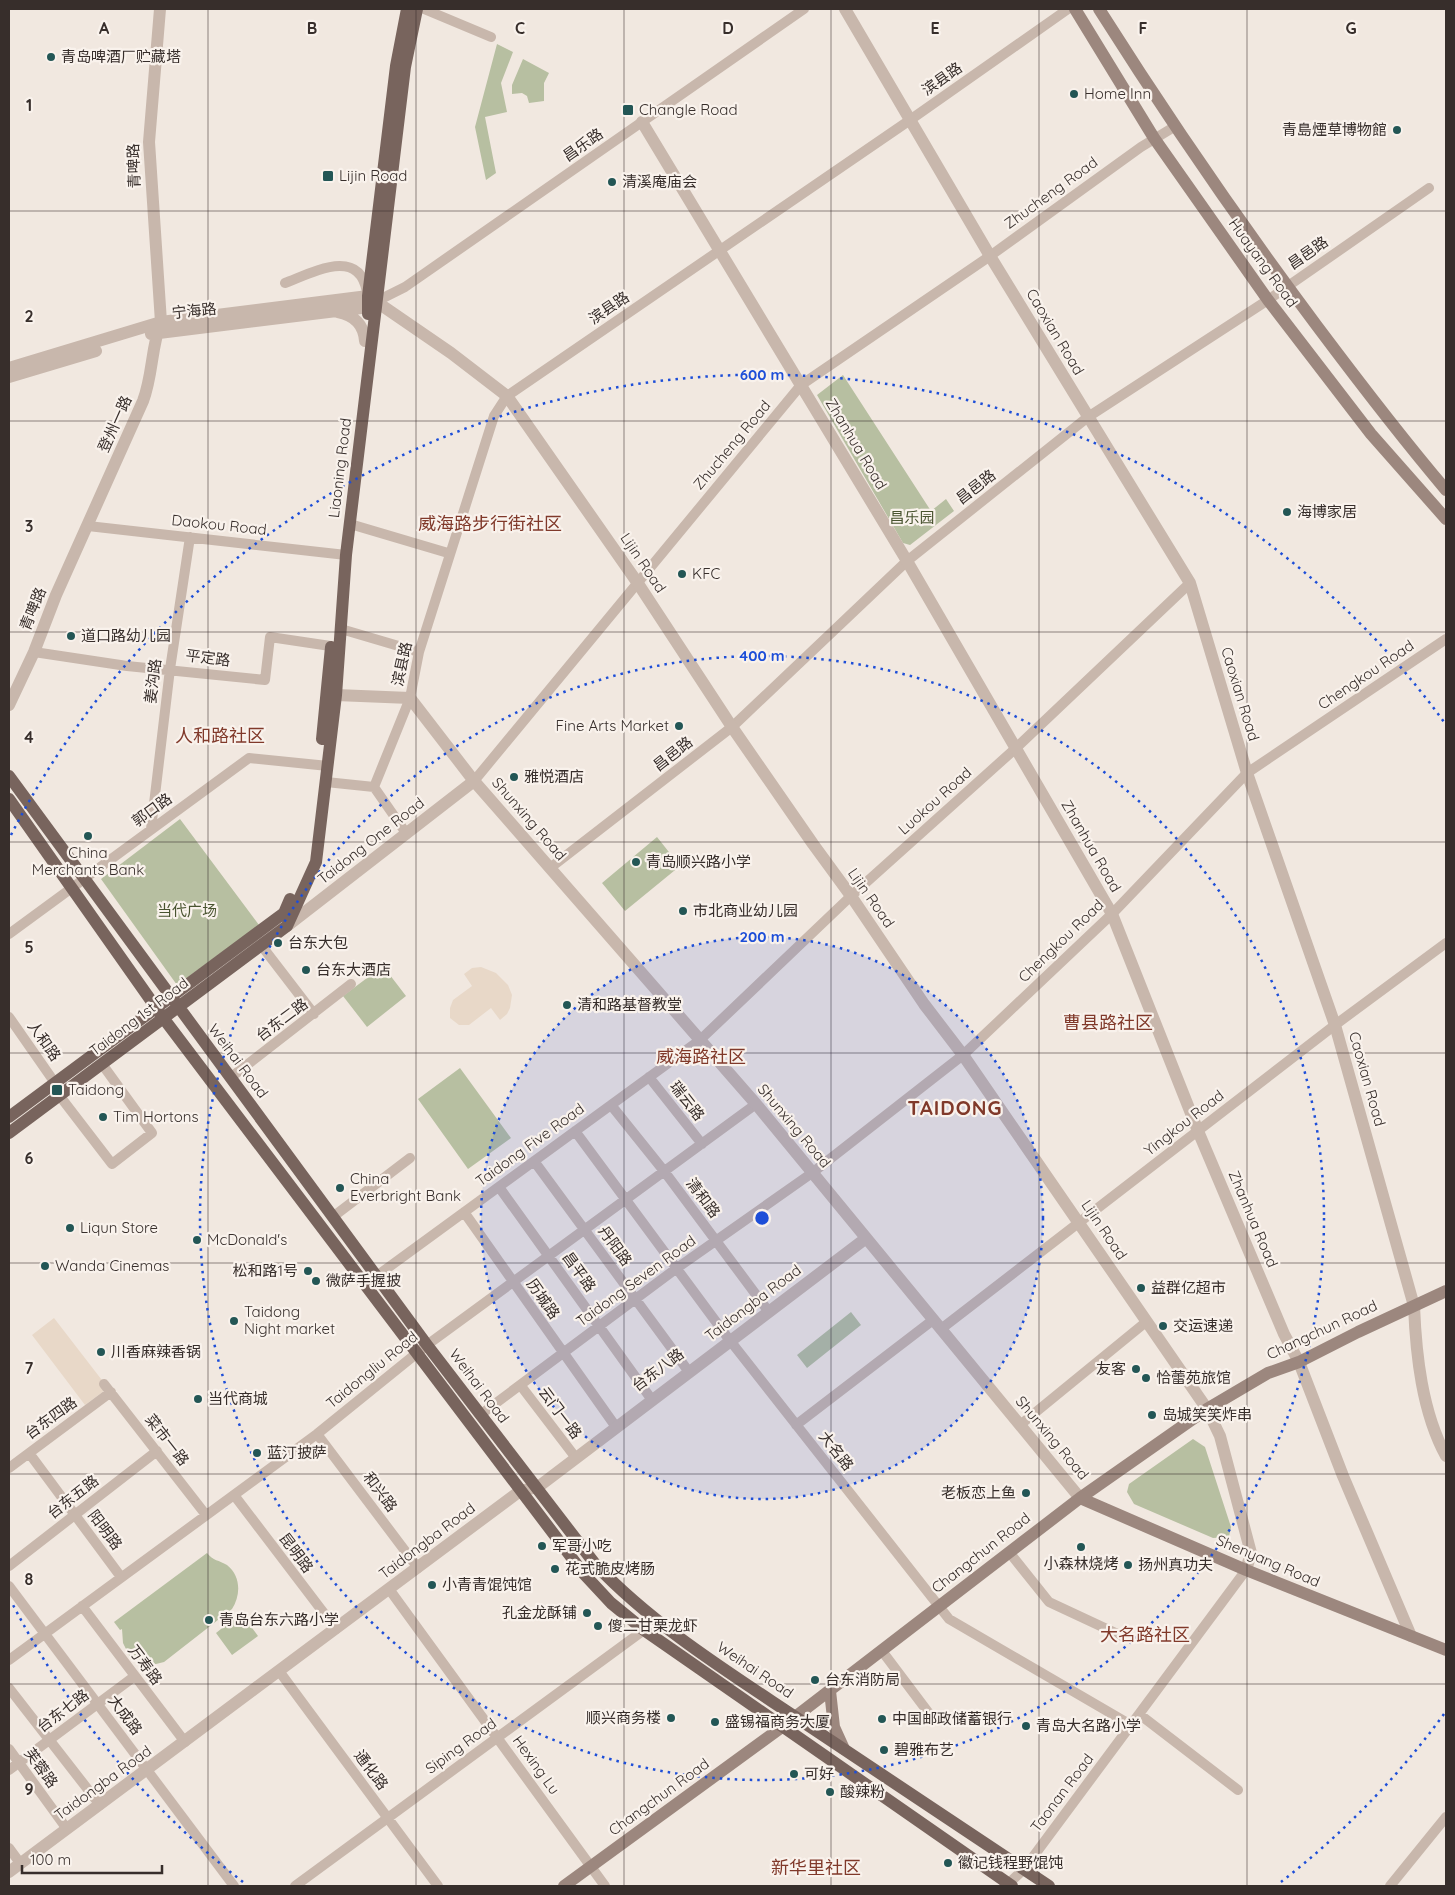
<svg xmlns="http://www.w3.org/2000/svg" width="1455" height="1895" font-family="Quicksand,'Noto Sans SC',sans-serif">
	<rect width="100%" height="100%" fill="#f1e8e0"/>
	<path fill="#b7bfa1" d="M497 44 513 52 501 83 507 112 485 117 496 173 486 180 475 127Z
		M523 59 549 73 544 83V101L529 103 527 96 522 93 512 94V85Z
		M843 375 931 511 946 499 954 511 910 545 903 543 817 395Z
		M180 819 259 925 177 985 101 879Z
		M657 837 680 866 625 911 602 883Z
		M383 966 406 996 367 1027 343 996Z
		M460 1068 511 1138 468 1169 418 1099Z
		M851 1312 861 1325 807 1368 797 1355Z
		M1193 1439 1205 1447 1231 1527 1229 1537 1213 1538 1134 1504 1127 1492 1129 1484Z
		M207 1553C213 1561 219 1560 227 1565 241 1576 241 1595 232 1609L164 1662 156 1664 141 1663 130 1657 123 1643 122 1629 120 1630 114 1622Z
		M241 1613 258 1636 232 1655 216 1633Z"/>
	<path fill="#e8d8c8" d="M481 967 496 973 508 985 512 995 510 1008 507 1014 500 1020 491 1008 469 1025H459L450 1018V1008L453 1000 472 986 464 974 472 968Z
		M54 1318 108 1388 85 1405 32 1335Z"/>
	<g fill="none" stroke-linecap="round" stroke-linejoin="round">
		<path stroke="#c8b7ac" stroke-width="10" d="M424 9 491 37
			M285 283C314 272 359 247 367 292
			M377 301 405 287 804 9
			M350 524 448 553
			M88 526 346 555
			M341 629 419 652
			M34 652 127 666 265 680 270 637 337 647
			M474 781 801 385 990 256 1141 147 1174 127
			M326 782 374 787 406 833
			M374 787 410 698 419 652 494 416 507 396 910 120 1068 9
			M151 829 170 669 190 537
			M550 868 732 727 907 561 1088 417 1268 300 1429 188
			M9 934 249 758 328 766
			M261 945 314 1014
			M9 1017 55 1083
			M649 1077 702 1144
			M230 1078 351 984
			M59 1095 112 1164 152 1133 102 1064
			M611 1105 664 1171 769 1312
			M575 1131 728 1338 949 1619 1131 1725
			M534 1161 689 1372
			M499 1187 652 1400
			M464 1212 616 1427
			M334 1216 410 1158
			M378 1275 700 1040 851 896 1016 748 1190 583
			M941 1329 1335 1025 1446 943
			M104 1384 206 1515
			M521 1386 576 1458
			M480 1415 677 1268 812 1173 963 1055 1112 914 1247 773 1446 639
			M796 1425 933 1320
			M1020 1425 1146 1322
			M317 1434 418 1568
			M29 1453 121 1577
			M9 1468 111 1392
			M234 1495 336 1629
			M1009 1552 1049 1602 1124 1637
			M9 1566 157 1451
			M9 1586 234 1886
			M389 1589 605 1886
			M82 1606 185 1742
			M882 1651 934 1720
			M9 1660 317 1434 427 1345 756 1104
			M279 1671 438 1886
			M9 1688 100 1805
			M1139 1714 1238 1790
			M9 1749 67 1829
			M9 1770 135 1676
			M9 1848 20 1863
			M295 1886 644 1630
			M1006 1886 1024 1869 1246 1570
			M1390 1886 1446 1817"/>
		<path stroke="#c8b7ac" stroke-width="12" d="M845 9 990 256 1190 583 1247 773 1335 1025 1414 1306C1416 1355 1422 1412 1446 1456
			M642 122 907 561 1112 914 1198 1131 1284 1334 1299 1362 1343 1476 1411 1636
			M338 312C354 315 364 325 365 341
			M151 334 369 307 377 301
			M9 368 161 322 368 296 451 353 507 396 637 582 732 727 813 844 851 896 924 1004 963 1055 1207 1409 1220 1436 1251 1553 1246 1570
			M9 377 96 351
			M336 695 410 698 474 781 756 1104 1080 1498
			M9 705 34 652 56 595 143 401C153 375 151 347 161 322L149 142 160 9
			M287 926 474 781
			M9 1872 520 1491 538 1487 865 1239"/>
		<path stroke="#9c877e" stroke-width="12" d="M1075 9 1154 138 1268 300 1371 434 1446 519
			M1099 9C1168 118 1240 223 1317 326 1359 382 1401 437 1446 490
			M1080 1498 1246 1570 1446 1650
			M830 1691 834 1727 844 1749
			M564 1886 782 1727 1080 1498 1207 1409 1268 1373 1299 1362 1358 1332 1446 1291"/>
		<path stroke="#78645d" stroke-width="12" d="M368 314V296L396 66 407 9
			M322 739 331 647
			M9 776 427 1345 595 1564C653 1625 725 1670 794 1716 879 1773 964 1829 1049 1886
			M9 799 164 1019 584 1574 611 1603 644 1630 1012 1886
			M9 1117 284 913 290 899
			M9 1133 287 926 316 862 336 695 346 555 405 67 417 9"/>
	</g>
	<path fill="none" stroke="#372e2b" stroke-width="1" stroke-opacity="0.55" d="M208 9V1886M416 9V1886M624 9V1886M831 9V1886M1039 9V1886M1247 9V1886M9 211H1446M9 421H1446M9 632H1446M9 842H1446M9 1053H1446M9 1263H1446M9 1474H1446M9 1684H1446"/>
	<circle cx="762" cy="1218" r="281" fill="#1d4ed8" fill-opacity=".12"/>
	<g fill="none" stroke="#1d4ed8" stroke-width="2.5" stroke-dasharray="2.5 5">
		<circle cx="762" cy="1218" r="281"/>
		<circle cx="762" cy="1218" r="562"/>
		<path d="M1444 1714A843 843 0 0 1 1281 1882M243 1882A843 843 0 0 1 11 1601M11 835A843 843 0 0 1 1444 722"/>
	</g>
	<g fill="#235655" stroke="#f9f2ec" stroke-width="2">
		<circle cx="51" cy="57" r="5"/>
		<circle cx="1074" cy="94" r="5"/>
		<rect x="622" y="104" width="12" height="12" rx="2.5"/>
		<circle cx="1397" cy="130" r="5"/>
		<rect x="322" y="170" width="12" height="12" rx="2.5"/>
		<circle cx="612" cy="182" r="5"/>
		<circle cx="1287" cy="512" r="5"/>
		<circle cx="682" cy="574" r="5"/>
		<circle cx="71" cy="636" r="5"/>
		<circle cx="679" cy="726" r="5"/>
		<circle cx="514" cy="777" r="5"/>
		<circle cx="88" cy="836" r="5"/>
		<circle cx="636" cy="862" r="5"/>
		<circle cx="683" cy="911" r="5"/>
		<circle cx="278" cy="943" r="5"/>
		<circle cx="306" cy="970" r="5"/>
		<circle cx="567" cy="1005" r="5"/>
		<rect x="51" y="1084" width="12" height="12" rx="2.5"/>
		<circle cx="103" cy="1117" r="5"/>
		<circle cx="340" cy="1188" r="5"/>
		<circle cx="70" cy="1228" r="5"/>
		<circle cx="197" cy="1240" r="5"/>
		<circle cx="45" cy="1266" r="5"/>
		<circle cx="308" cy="1271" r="5"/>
		<circle cx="316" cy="1281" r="5"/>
		<circle cx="1141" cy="1288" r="5"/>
		<circle cx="234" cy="1321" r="5"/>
		<circle cx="1163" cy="1326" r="5"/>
		<circle cx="101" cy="1352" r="5"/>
		<circle cx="1136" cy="1369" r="5"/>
		<circle cx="1146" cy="1378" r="5"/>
		<circle cx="198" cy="1399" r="5"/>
		<circle cx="1152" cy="1415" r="5"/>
		<circle cx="257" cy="1453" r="5"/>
		<circle cx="1026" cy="1493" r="5"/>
		<circle cx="542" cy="1546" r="5"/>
		<circle cx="1081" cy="1547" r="5"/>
		<circle cx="1128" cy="1565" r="5"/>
		<circle cx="555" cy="1569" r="5"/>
		<circle cx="432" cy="1585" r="5"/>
		<circle cx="587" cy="1613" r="5"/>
		<circle cx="209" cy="1620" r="5"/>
		<circle cx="598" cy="1626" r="5"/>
		<circle cx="815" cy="1680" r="5"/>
		<circle cx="671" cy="1718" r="5"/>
		<circle cx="882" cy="1719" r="5"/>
		<circle cx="715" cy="1722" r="5"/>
		<circle cx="1026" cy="1726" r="5"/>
		<circle cx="884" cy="1750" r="5"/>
		<circle cx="794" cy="1774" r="5"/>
		<circle cx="830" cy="1792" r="5"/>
		<circle cx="948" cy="1863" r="5"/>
	</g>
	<g text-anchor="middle" stroke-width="4.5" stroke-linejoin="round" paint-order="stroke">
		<g font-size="15" fill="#372e2b" stroke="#f9f2ec" text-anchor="start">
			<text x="61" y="62">青岛啤酒厂贮藏塔</text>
			<text x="1084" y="99">Home Inn</text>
			<text x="639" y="115">Changle Road</text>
			<text x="1387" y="135" text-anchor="end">青島煙草博物館</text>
			<text x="339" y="181">Lijin Road</text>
			<text x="622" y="187">清溪庵庙会</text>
			<text x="1297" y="517">海博家居</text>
			<text x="692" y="579">KFC</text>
			<text x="81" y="641">道口路幼儿园</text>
			<text x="669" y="731" text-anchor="end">Fine Arts Market</text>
			<text x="524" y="782">雅悦酒店</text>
			<text x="88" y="858" text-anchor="middle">China<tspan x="88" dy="17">Merchants Bank</tspan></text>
			<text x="646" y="867">青岛顺兴路小学</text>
			<text x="693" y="916">市北商业幼儿园</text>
			<text x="288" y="948">台东大包</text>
			<text x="316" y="975">台东大酒店</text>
			<text x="577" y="1010">清和路基督教堂</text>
			<text x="68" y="1095">Taidong</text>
			<text x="113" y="1122">Tim Hortons</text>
			<text x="350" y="1184">China<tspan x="350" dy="17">Everbright Bank</tspan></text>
			<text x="80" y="1233">Liqun Store</text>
			<text x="207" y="1245">McDonald's</text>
			<text x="55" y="1271">Wanda Cinemas</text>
			<text x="298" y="1276" text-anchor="end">松和路1号</text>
			<text x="326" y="1286">微萨手握披</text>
			<text x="1151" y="1293">益群亿超市</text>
			<text x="244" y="1317">Taidong<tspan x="244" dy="17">Night market</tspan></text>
			<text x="1173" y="1331">交运速递</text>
			<text x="111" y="1357">川香麻辣香锅</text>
			<text x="1126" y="1374" text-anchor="end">友客</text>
			<text x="1156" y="1383">恰蕾苑旅馆</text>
			<text x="208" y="1404">当代商城</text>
			<text x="1162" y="1420">岛城笑笑炸串</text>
			<text x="267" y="1458">蓝汀披萨</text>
			<text x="1016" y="1498" text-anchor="end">老板恋上鱼</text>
			<text x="552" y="1551">军哥小吃</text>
			<text x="1081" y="1569" text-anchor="middle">小森林烧烤</text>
			<text x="1138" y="1570">扬州真功夫</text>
			<text x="565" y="1574">花式脆皮烤肠</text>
			<text x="442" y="1590">小青青馄饨馆</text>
			<text x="577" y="1618" text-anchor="end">孔金龙酥铺</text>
			<text x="219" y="1625">青岛台东六路小学</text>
			<text x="608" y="1631">傻二甘栗龙虾</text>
			<text x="825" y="1685">台东消防局</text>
			<text x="661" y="1723" text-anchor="end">顺兴商务楼</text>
			<text x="892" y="1724">中国邮政储蓄银行</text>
			<text x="725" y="1727">盛锡福商务大厦</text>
			<text x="1036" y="1731">青岛大名路小学</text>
			<text x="894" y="1755">碧雅布艺</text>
			<text x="804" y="1779">可好</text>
			<text x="840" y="1797">酸辣粉</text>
			<text x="958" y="1868">徽记钱程野馄饨</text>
		</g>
		<g font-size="15" fill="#372e2b" stroke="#f9f2ec">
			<text transform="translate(942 79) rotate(-35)" y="5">滨县路</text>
			<text transform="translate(583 145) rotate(-35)" y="5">昌乐路</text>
			<text transform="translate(134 166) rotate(-92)" y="5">青啤路</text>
			<text transform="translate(1051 193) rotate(-36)" y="5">Zhucheng Road</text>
			<text transform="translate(1308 253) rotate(-35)" y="5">昌邑路</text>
			<text transform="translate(1263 263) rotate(54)" y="5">Huayang Road</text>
			<text transform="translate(609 308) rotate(-34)" y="5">滨县路</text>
			<text transform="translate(194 311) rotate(-6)" y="5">宁海路</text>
			<text transform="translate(1055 332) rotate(59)" y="5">Caoxian Road</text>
			<text transform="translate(115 424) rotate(-66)" y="5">登州一路</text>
			<text transform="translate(856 444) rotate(59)" y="5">Zhanhua Road</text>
			<text transform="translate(732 445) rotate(-50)" y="5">Zhucheng Road</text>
			<text transform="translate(340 468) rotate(-83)" y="5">Liaoning Road</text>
			<text transform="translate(976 487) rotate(-38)" y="5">昌邑路</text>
			<text transform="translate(219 525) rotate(6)" y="5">Daokou Road</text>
			<text transform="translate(643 563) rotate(56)" y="5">Lijin Road</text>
			<text transform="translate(33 609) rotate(-68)" y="5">青啤路</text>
			<text transform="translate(208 658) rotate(7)" y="5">平定路</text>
			<text transform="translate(402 664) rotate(-78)" y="5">滨县路</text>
			<text transform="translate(1366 675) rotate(-34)" y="5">Chengkou Road</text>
			<text transform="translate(153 681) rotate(-83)" y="5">姜沟路</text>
			<text transform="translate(1240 694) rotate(73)" y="5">Caoxian Road</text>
			<text transform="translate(673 754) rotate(-38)" y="5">昌邑路</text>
			<text transform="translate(935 801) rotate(-42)" y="5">Luokou Road</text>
			<text transform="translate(152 810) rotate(-36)" y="5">郭口路</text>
			<text transform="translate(529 819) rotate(49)" y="5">Shunxing Road</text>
			<text transform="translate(371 841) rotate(-38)" y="5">Taidong One Road</text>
			<text transform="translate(1091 846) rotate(60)" y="5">Zhanhua Road</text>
			<text transform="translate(871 898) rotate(55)" y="5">Lijin Road</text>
			<text transform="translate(1061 941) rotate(-44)" y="5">Chengkou Road</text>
			<text transform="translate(139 1017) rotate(-37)" y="5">Taidong 1st Road</text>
			<text transform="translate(282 1020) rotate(-37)" y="5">台东二路</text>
			<text transform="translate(44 1041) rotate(55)" y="5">人和路</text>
			<text transform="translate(238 1061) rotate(53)" y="5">Weihai Road</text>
			<text transform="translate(1367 1079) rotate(74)" y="5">Caoxian Road</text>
			<text transform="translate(687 1101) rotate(52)" y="5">瑞云路</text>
			<text transform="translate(1184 1123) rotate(-38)" y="5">Yingkou Road</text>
			<text transform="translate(794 1126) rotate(50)" y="5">Shunxing Road</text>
			<text transform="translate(530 1145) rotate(-36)" y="5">Taidong Five Road</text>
			<text transform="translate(703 1198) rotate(53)" y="5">清和路</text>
			<text transform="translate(1253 1219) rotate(67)" y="5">Zhanhua Road</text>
			<text transform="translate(1104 1230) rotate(56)" y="5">Lijin Road</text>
			<text transform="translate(615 1246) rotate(54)" y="5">丹阳路</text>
			<text transform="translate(579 1272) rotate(54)" y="5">昌平路</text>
			<text transform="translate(636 1281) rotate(-36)" y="5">Taidong Seven Road</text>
			<text transform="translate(543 1299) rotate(55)" y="5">历城路</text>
			<text transform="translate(753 1303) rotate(-37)" y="5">Taidongba Road</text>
			<text transform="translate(1322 1330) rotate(-25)" y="5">Changchun Road</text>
			<text transform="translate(372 1370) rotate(-39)" y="5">Taidongliu Road</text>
			<text transform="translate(658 1370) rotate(-37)" y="5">台东八路</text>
			<text transform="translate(479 1386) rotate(53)" y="5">Weihai Road</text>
			<text transform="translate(560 1413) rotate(53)" y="5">云门一路</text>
			<text transform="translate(51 1418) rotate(-36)" y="5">台东四路</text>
			<text transform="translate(1052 1438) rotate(50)" y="5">Shunxing Road</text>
			<text transform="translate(167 1440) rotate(52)" y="5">菜市一路</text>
			<text transform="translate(836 1451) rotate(52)" y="5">大名路</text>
			<text transform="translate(380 1492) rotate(53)" y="5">和兴路</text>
			<text transform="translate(73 1497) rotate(-38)" y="5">台东五路</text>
			<text transform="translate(105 1530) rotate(53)" y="5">阳明路</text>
			<text transform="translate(427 1541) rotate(-37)" y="5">Taidongba Road</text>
			<text transform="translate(296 1553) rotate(53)" y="5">昆明路</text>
			<text transform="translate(981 1553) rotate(-38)" y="5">Changchun Road</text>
			<text transform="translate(1268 1561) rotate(23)" y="5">Shenyang Road</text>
			<text transform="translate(145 1665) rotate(53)" y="5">万寿路</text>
			<text transform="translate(755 1670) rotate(34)" y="5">Weihai Road</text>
			<text transform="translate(63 1711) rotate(-37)" y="5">台东七路</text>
			<text transform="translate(125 1715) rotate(53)" y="5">大成路</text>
			<text transform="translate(461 1746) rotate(-36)" y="5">Siping Road</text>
			<text transform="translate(536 1765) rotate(54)" y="5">Hexing Lu</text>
			<text transform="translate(41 1768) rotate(54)" y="5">芙蓉路</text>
			<text transform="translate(371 1770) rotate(53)" y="5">通化路</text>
			<text transform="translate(103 1783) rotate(-36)" y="5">Taidongba Road</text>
			<text transform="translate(1062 1793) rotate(-53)" y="5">Taonan Road</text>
			<text transform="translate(659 1797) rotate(-36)" y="5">Changchun Road</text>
		</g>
		<g font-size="15" fill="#495430" stroke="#f9f2ec">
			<text x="912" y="523">昌乐园</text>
			<text x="187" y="916">当代广场</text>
		</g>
		<g font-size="18" fill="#80392a" stroke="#f9f2ec">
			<text x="490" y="530">威海路步行街社区</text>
			<text x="220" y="742">人和路社区</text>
			<text x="1108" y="1029">曹县路社区</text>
			<text x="701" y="1063">威海路社区</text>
			<text x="1145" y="1641">大名路社区</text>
			<text x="816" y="1874">新华里社区</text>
		</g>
		<g font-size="20" font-weight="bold" letter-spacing="1" fill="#80392a" stroke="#f9f2ec">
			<text x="955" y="1115">TAIDONG</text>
		</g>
	</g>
	<g font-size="16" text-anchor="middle" font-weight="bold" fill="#372e2b" stroke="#f9f2ec" stroke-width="4.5" stroke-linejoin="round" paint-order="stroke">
		<text x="104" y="34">A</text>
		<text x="312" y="34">B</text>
		<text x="520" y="34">C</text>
		<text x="728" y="34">D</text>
		<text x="935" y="34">E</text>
		<text x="1143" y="34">F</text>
		<text x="1351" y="34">G</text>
		<text x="29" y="111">1</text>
		<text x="29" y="322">2</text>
		<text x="29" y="532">3</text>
		<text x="29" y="743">4</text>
		<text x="29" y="953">5</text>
		<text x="29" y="1164">6</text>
		<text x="29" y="1374">7</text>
		<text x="29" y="1585">8</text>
		<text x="29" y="1795">9</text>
	</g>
	<circle cx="762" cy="1218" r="8" fill="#1d4ed8" stroke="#f9f2ec" stroke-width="2.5"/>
	<g font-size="15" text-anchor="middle" font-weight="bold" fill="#1d4ed8" stroke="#f9f2ec" stroke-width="4.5" stroke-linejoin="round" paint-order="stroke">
		<text x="762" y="380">600 m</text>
		<text x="762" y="661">400 m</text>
		<text x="762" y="942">200 m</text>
	</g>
	<rect width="1455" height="1895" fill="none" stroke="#372e2b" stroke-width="20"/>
	<path d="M22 1865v8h140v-8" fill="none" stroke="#372e2b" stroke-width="2.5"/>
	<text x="30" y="1865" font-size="15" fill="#372e2b" stroke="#f9f2ec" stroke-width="4" paint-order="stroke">100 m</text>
</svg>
